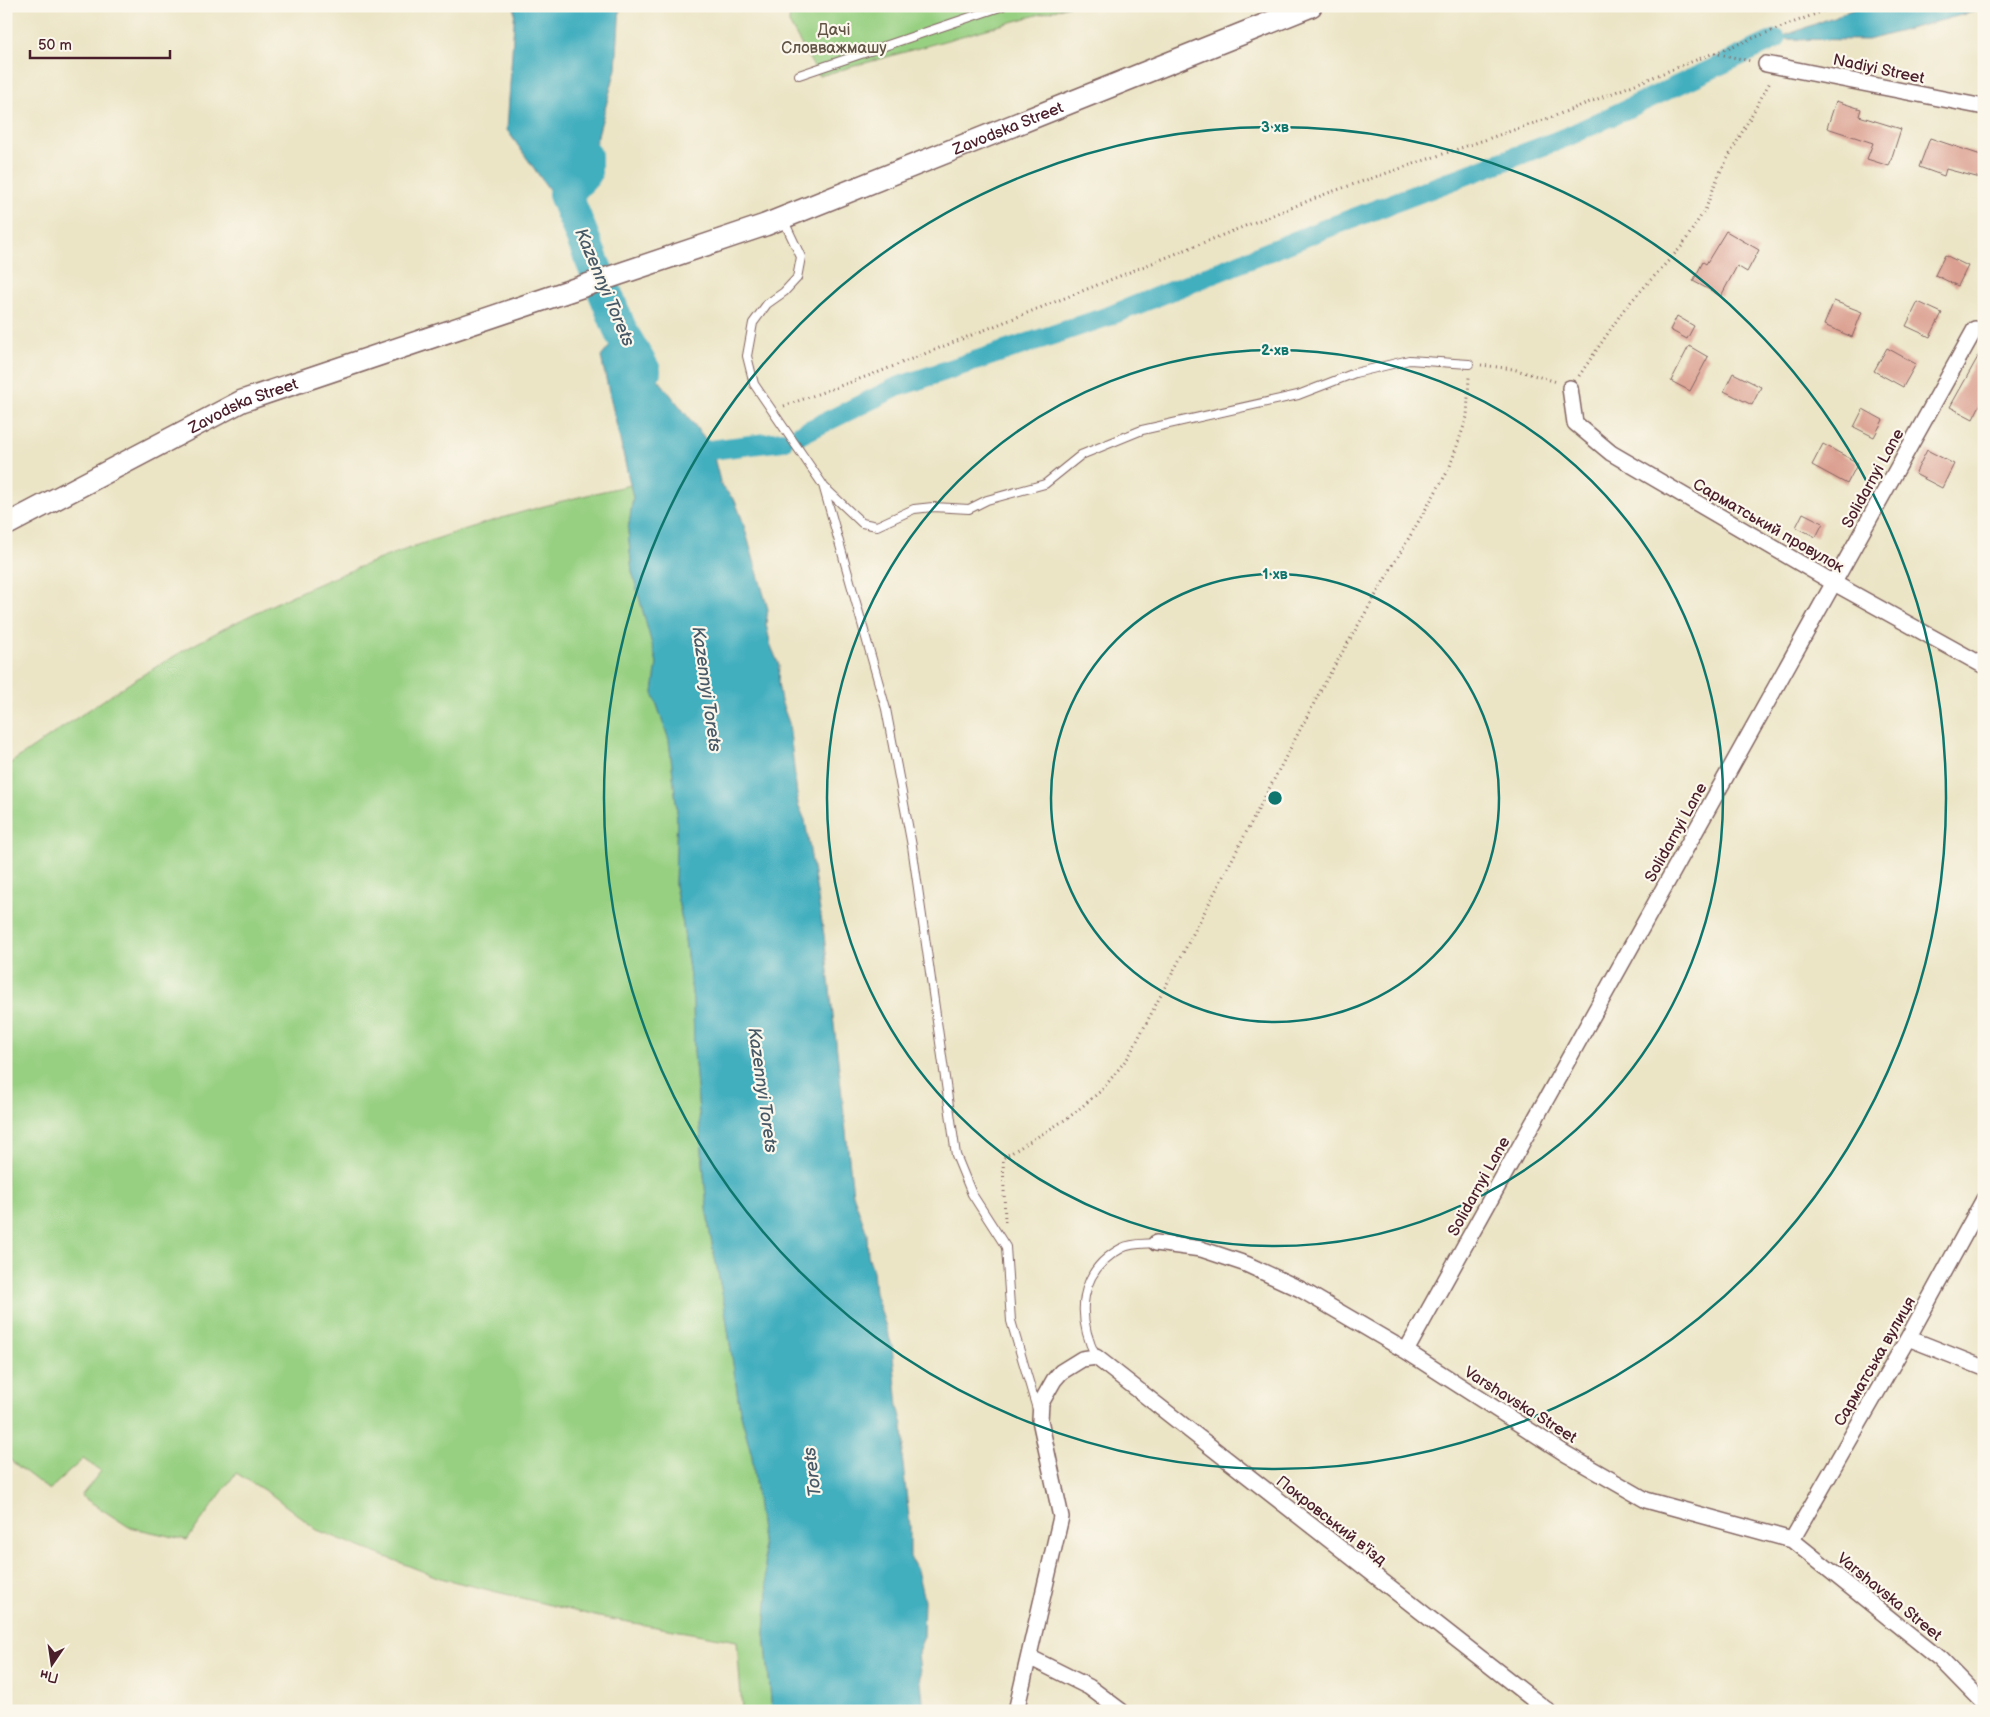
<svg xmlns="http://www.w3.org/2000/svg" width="1990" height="1717" font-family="'Balsamiq Sans',sans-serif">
	<rect width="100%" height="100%" fill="#fbf7ec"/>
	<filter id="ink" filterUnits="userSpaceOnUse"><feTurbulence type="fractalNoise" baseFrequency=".02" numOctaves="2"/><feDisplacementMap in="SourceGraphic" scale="10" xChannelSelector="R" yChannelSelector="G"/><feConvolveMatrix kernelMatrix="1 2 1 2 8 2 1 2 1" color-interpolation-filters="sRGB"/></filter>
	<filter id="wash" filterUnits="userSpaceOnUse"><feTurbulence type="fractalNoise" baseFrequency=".0096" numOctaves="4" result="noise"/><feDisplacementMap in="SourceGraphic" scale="20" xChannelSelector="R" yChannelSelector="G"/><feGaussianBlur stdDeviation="1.12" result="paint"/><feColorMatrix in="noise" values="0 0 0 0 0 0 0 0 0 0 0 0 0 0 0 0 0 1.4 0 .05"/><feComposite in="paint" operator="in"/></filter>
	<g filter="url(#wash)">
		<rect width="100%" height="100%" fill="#ebe4c5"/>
		<path fill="#98d082" stroke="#717856" d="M790 6H1069L819 76 789 23Z
			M630 485 633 497 628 531 632 571 657 663 653 693 669 740 677 810 675 886 683 925 693 1000 694 1051 704 1175 709 1228 724 1303 740 1411 752 1456 768 1591 765 1633 772 1711H742L737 1641 599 1617 440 1578 317 1530 272 1495 236 1473 187 1540 129 1527 81 1496 101 1471 83 1459 49 1490 6 1457V766C58 731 110 694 164 662 305 578 471 520 630 485Z"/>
		<path fill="#42afbf" stroke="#466775" d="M515 6H620L616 69 581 197 550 191 507 130Z
			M1862 6H1984V9L1868 40 1776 39Z
			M621 332 711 446 721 485 735 501 742 519 768 609 766 624 771 646 779 665 778 683 781 701 789 723 798 804 805 820 824 935 853 1194 867 1234 868 1255 873 1271 875 1293 892 1346 898 1406 903 1425 904 1445 902 1456 910 1526V1557L917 1570 924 1600 923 1638 918 1653 924 1711H772L765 1633 768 1591 752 1456 740 1411 724 1303 709 1228 704 1175 694 1051 693 1000 683 925 675 886 677 810 669 740 653 693 657 663 632 571 628 531 633 497 601 357Z"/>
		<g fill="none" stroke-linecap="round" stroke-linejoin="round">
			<path stroke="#42afbf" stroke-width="20" d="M799 435 897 387 1109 316 1322 230 1567 137 1776 39
				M686 453 783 441"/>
			<path stroke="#42afbf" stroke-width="34" d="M585 156V173L565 194 621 332 644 371"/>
		</g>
		<g id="blocks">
			<path fill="#dba091" d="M1836 101 1861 109 1859 116 1901 129 1889 166 1867 159 1873 143 1827 128Z
				M1930 138 1984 156V179L1946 169 1944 176 1919 167Z
				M1726 231 1759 250 1747 272 1737 266 1721 296 1693 281 1703 262 1706 264Z
				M1945 255 1968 266 1958 286 1935 275Z
				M1834 301 1862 312 1852 337 1824 325Z
				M1918 302 1942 313 1930 337 1906 326Z
				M1677 316 1694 326 1687 339 1670 330Z
				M1689 346 1708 357 1690 391 1671 381Z
				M1984 346V397L1973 419 1950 407Z
				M1887 348 1916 364 1903 387 1874 371Z
				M1733 373 1761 387 1752 405 1724 391Z
				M1863 409 1883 420 1874 437 1854 427Z
				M1823 444 1858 463 1847 484 1812 465Z
				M1927 450 1954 464 1942 488 1915 474Z
				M1803 513 1823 523 1816 537 1796 527Z"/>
		</g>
	</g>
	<g filter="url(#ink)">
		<use href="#blocks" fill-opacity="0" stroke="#826461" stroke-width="1"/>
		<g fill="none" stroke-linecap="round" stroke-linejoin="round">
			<g stroke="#826461" stroke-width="10">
				<path id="lane" d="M799 75 1003 6
					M783 219 801 257 797 278 784 292 767 304 753 323 747 356 754 384 823 485 886 709 912 846 956 1155 972 1194 1006 1247 1011 1321 1037 1409
					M824 487 862 523 877 526 914 509 933 507 969 509 987 500 1045 484 1081 455 1142 430 1298 395 1355 373 1409 360 1469 364
					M1096 1357C1076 1316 1078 1271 1122 1248 1131 1243 1146 1244 1156 1243"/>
			</g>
			<g stroke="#826461" stroke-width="18">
				<path id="street" d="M1766 64 1984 107
					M1570 388 1575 423 1611 453 1834 583 1984 666
					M1156 1243 1201 1249 1246 1264 1300 1289 1406 1351 1566 1454 1646 1500 1792 1540 1940 1659 1984 1704
					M1908 1338 1984 1368
					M1406 1351 1975 329
					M1792 1540 1908 1338 1984 1199
					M1029 1657 1089 1687 1121 1711
					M1016 1711 1061 1517 1040 1420 1041 1403 1054 1380 1061 1372 1082 1359 1096 1357 1548 1711"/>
			</g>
			<g stroke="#826461" stroke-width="24">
				<g id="secondary">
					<path id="s1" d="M6 525 242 401 765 225 1311 6"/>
				</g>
			</g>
			<path stroke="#826461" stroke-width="3" stroke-dasharray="1 4" stroke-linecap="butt" d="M1715 53 1836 6
				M1481 365 1513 369 1557 382
				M1579 376 1625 308 1682 246 1706 208 1719 174 1770 82
				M784 406 879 372 1328 193 1552 117 1714 53 1751 61
				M1005 1222 1003 1158 1068 1118 1102 1090 1129 1056 1324 684 1449 469 1467 417 1469 377"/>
			<use href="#lane" stroke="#fff" stroke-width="8"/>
			<use href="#street" stroke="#fff" stroke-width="15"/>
			<use href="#secondary" stroke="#fff" stroke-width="21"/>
		</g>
	</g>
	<g fill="none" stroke="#0f766e" stroke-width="2.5">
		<circle cx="1275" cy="798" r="224"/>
		<circle cx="1275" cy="798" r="448"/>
		<circle cx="1275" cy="798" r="671"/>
	</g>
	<g text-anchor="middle" stroke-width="4.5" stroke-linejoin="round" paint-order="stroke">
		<g font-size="16" fill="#615445" stroke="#fbf7ec">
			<text x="834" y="35">Дачі<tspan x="834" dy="18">Словважмашу</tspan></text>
		</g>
		<g font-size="16" fill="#4a1f2b" stroke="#fbf7ec">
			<text transform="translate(1879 68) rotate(12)" y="6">Nadiyi Street</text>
			<text dy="6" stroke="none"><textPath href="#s1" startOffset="1080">Zavodska Street</textPath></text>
			<text dy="6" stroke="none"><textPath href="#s1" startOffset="266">Zavodska Street</textPath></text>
			<text transform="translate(1872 478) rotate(-61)" y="6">Solidarnyi Lane</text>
			<text transform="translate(1769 525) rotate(30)" y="6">Сарматський провулок</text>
			<text transform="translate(1675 832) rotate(-61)" y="6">Solidarnyi Lane</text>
			<text transform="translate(1478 1186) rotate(-61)" y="6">Solidarnyi Lane</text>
			<text transform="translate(1874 1361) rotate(-60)" y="6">Сарматська вулиця</text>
			<text transform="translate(1521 1404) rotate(32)" y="6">Varshavska Street</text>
			<text transform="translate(1332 1520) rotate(38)" y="6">Покровський в'їзд</text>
			<text transform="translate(1890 1596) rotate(39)" y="6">Varshavska Street</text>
		</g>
		<g font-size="18" font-style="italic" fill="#475966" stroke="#fbf7ec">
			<text transform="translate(605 287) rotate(67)" y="6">Kazennyi Torets</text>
			<text transform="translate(707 689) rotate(82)" y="6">Kazennyi Torets</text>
			<text transform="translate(763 1090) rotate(82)" y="6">Kazennyi Torets</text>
			<text transform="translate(812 1472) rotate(-97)" y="6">Torets</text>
		</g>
	</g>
	<circle cx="1275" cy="798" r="8" fill="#0f766e" stroke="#fbf7ec" stroke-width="2.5"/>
	<g font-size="15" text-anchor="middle" font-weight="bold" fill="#0f766e" stroke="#fbf7ec" stroke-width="4.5" stroke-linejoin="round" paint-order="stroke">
		<text x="1275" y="132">3 хв</text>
		<text x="1275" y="355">2 хв</text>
		<text x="1275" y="579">1 хв</text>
	</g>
	<rect width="1990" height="1717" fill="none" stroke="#fbf7ec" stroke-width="25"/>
	<g transform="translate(52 1664) rotate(193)" stroke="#fbf7ec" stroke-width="4" paint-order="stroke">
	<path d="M0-4L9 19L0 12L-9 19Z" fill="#4a1f2b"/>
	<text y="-8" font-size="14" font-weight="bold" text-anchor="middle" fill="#4a1f2b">Пн</text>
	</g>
	<path d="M30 50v8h140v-8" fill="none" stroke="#4a1f2b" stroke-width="2.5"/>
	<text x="38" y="50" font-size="15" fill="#4a1f2b" stroke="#fbf7ec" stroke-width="4" paint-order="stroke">50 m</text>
</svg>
